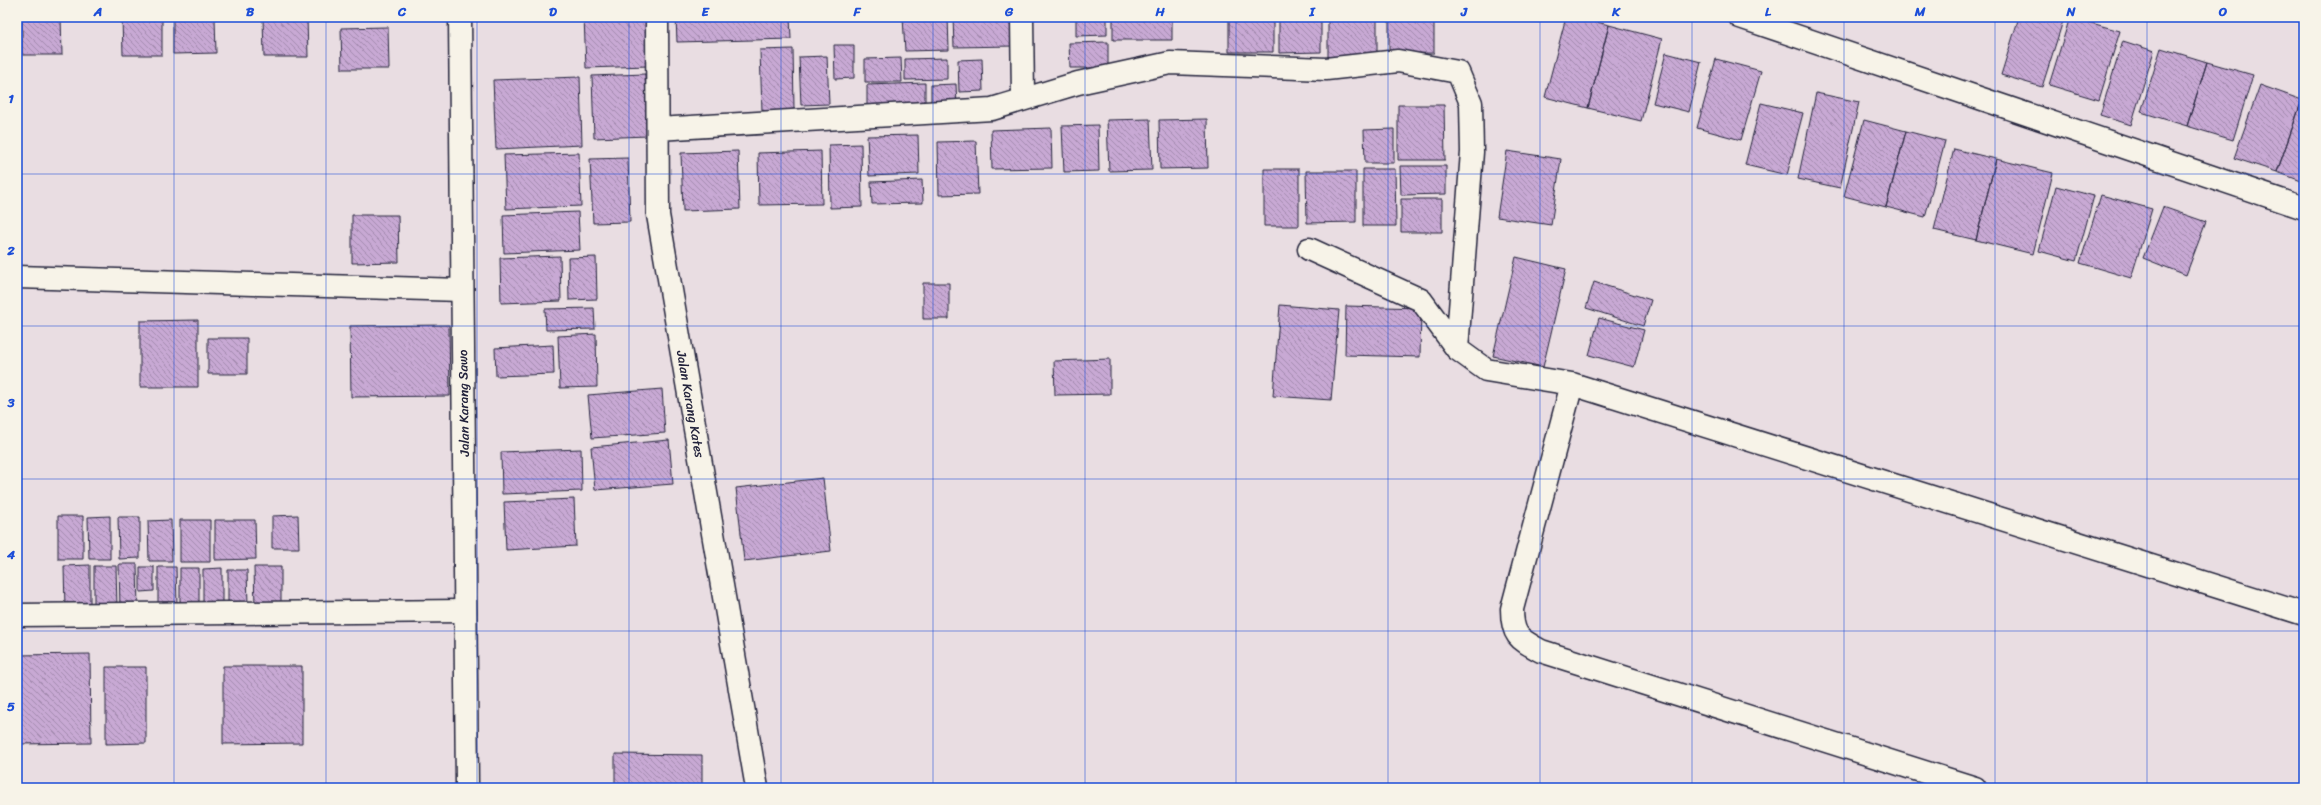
<svg xmlns="http://www.w3.org/2000/svg" width="2321" height="805" font-family="Sriracha,sans-serif">
	<defs>
		<pattern id="building-back-hatch" width="6" height="6" patternUnits="userSpaceOnUse"><rect width="6" height="6" fill="#c8a9d4"/><path d="M-1 5l2 2M0 0l6 6M5-1l2 2" fill="none" stroke="#a289ad"/></pattern>
	</defs>
	<rect width="100%" height="100%" fill="#e9dde2"/>
	<filter id="ink" filterUnits="userSpaceOnUse"><feTurbulence type="fractalNoise" baseFrequency=".025" numOctaves="2"/><feDisplacementMap in="SourceGraphic" scale="8" xChannelSelector="R" yChannelSelector="G"/><feConvolveMatrix kernelMatrix="1 2 1 2 8 2 1 2 1" color-interpolation-filters="sRGB"/></filter>
	<g filter="url(#ink)">
		<path fill="url(#building-back-hatch)" stroke="#22223b" d="M22 17H61L62 55H22Z
			M263 17H307L308 57H264Z
			M584 17H646L648 66 586 68Z
			M676 17H790L791 39 677 42Z
			M903 17H948L949 50 905 51Z
			M953 17H1013L1014 46 954 47Z
			M1076 17H1107V35L1076 36Z
			M1113 17H1172V40H1113Z
			M1229 17H1273V52H1229Z
			M1279 17H1321V52L1279 53Z
			M1328 17H1377V56L1328 57Z
			M1389 17H1434V53L1389 54Z
			M1566 17H1576L1609 25 1588 108 1545 97Z
			M2019 17H2049L2063 21 2042 87 2001 75Z
			M2070 17 2120 31 2099 100 2049 85Z
			M122 18H162V55H123Z
			M215 18 216 53 173 54V19Z
			M1609 25 1662 39 1641 121 1588 108Z
			M388 27 389 69H342L341 28Z
			M2123 41 2154 51 2131 125 2100 115Z
			M1108 42V68H1070L1069 43Z
			M834 45H854V78L835 79Z
			M2161 48 2207 62 2187 126 2141 112Z
			M793 49 794 110 762 111 760 50Z
			M1666 53 1701 62 1689 112 1653 103Z
			M827 56 829 104 801 105 799 57Z
			M901 58 902 82H865V59Z
			M947 58V79L905 80V59Z
			M982 59 983 91 959 92 958 60Z
			M1716 59 1761 71 1741 140 1697 128Z
			M2207 62 2253 75 2233 140 2187 126Z
			M645 74 648 136 594 138 592 76Z
			M580 77 582 145 496 149 493 80Z
			M925 83V107L867 108V85Z
			M956 84 957 107 931 108V85Z
			M2260 85 2302 100 2277 172 2234 158Z
			M1816 93 1859 102 1840 188 1798 179Z
			M2302 100 2304 101V182L2277 172Z
			M1761 103 1803 113 1787 175 1745 165Z
			M1398 105H1444L1445 160H1398Z
			M1150 119 1152 170 1109 171 1107 120Z
			M1207 119 1208 168 1160 169 1159 120Z
			M1864 120 1906 131 1886 207 1844 196Z
			M1098 125 1099 171 1064 172 1062 126Z
			M1051 128 1052 168 992 169 991 130Z
			M1394 129V163H1365L1364 130Z
			M1906 131 1945 141 1925 217 1886 207Z
			M918 135 919 174 869 176 867 136Z
			M976 141 978 194 939 195 938 142Z
			M861 144 862 207 830 208 829 145Z
			M1954 149 1996 159 1976 240 1934 230Z
			M738 151 740 209 683 211 681 153Z
			M821 151 822 204 759 205 758 153Z
			M1507 151 1561 159 1551 225 1497 217Z
			M579 153 581 206 506 209 504 155Z
			M628 158 630 222 593 223 590 159Z
			M1996 159 2053 173 2033 254 1976 240Z
			M1400 166H1446V194L1401 195Z
			M1264 169H1299V226H1264Z
			M1363 169H1395L1396 226H1363Z
			M1306 171H1356V222L1307 223Z
			M922 180 923 203 872 204 871 182Z
			M2056 186 2094 196 2076 261 2039 251Z
			M2101 195 2152 209 2131 278 2080 263Z
			M1401 199H1442V232H1401Z
			M2163 207 2206 222 2186 275 2143 258Z
			M578 212 580 250 504 253 503 215Z
			M352 215H398L399 262 352 263Z
			M560 256 561 301 501 303 500 258Z
			M596 257 597 299 569 300 568 258Z
			M1516 257 1566 269 1543 367 1493 356Z
			M1594 282 1651 300 1643 326 1586 308Z
			M923 283H949V319H923Z
			M1280 305 1339 310 1331 400 1273 396Z
			M1346 306 1421 308 1420 357 1345 355Z
			M594 308 595 329 546 330 545 309Z
			M1599 318 1644 330 1634 367 1589 355Z
			M198 320V387H140V321Z
			M449 325 450 396 351 397 350 326Z
			M596 334 597 387 560 388 558 336Z
			M208 338H247V374H208Z
			M553 345 554 374 496 376 495 348Z
			M1110 359V394L1055 395 1054 361Z
			M662 389 665 433 592 438 588 395Z
			M669 440 673 484 595 490 591 447Z
			M581 449 582 491 502 494 501 452Z
			M823 478 831 551 744 561 736 488Z
			M574 499 576 546 506 550 504 502Z
			M298 515 299 548H272V516Z
			M58 516H83V559H58Z
			M110 516V559H89L88 517Z
			M118 517H140V558L119 559Z
			M171 520 172 561H149L148 521Z
			M180 520H210V562H180Z
			M215 520H255L256 559 215 560Z
			M119 564H137L138 609H120Z
			M90 565V609H65L64 566Z
			M94 566H116L117 609H94Z
			M140 567H154V591L140 592Z
			M158 567H176L177 605H158Z
			M254 567H281V608H255Z
			M180 568H199V608H180Z
			M222 568V608H203V569Z
			M228 570H247L248 605 228 606Z
			M90 654 91 743 17 744V655Z
			M223 666H302V743L223 744Z
			M106 667H146V743L106 744Z
			M615 754 702 755V788H615Z"/>
		<g fill="none" stroke-linecap="round" stroke-linejoin="round">
			<g stroke="#22223b" stroke-width="25">
				<path id="street" d="M657 17 658 215 757 788
					M1022 17 1023 98
					M1740 17 2304 208
					M658 129 992 109 1078 83 1170 63 1326 69 1398 61 1458 72 1471 103 1472 152 1457 349
					M1309 249 1421 300 1457 349 1486 370 1572 384 2304 614
					M17 277 461 290
					M1572 384 1512 609C1512 636 1519 639 1541 651L1975 788
					M17 615 465 611"/>
			</g>
			<g stroke="#22223b" stroke-width="25">
				<path id="secondary" d="M460 17 467 788"/>
			</g>
			<use href="#street" stroke="#f7f3e8" stroke-width="22"/>
			<use href="#secondary" stroke="#f7f3e8" stroke-width="22"/>
		</g>
	</g>
	<path fill="none" stroke="#1d4ed8" stroke-width="1" stroke-opacity="0.55" d="M174 17V788M326 17V788M477 17V788M629 17V788M781 17V788M933 17V788M1085 17V788M1236 17V788M1388 17V788M1540 17V788M1692 17V788M1844 17V788M1995 17V788M2147 17V788M17 174H2304M17 326H2304M17 479H2304M17 631H2304"/>
	<g text-anchor="middle" stroke-width="3" stroke-linejoin="round" paint-order="stroke">
		<g font-size="13" fill="#22223b" stroke="#f7f3e8">
			<text transform="translate(463 403) rotate(-91)" y="5">Jalan Karang Sawo</text>
			<text transform="translate(691 404) rotate(80)" y="5">Jalan Karang Kates</text>
		</g>
	</g>
	<rect width="2321" height="805" fill="none" stroke="#f7f3e8" stroke-width="44"/>
	<rect x="22" y="22" width="2277" height="761" fill="none" stroke="#1d4ed8" stroke-width="1.5"/>
	<g font-size="13" text-anchor="middle" font-weight="bold" fill="#1d4ed8">
		<text x="98" y="16">A</text>
		<text x="250" y="16">B</text>
		<text x="402" y="16">C</text>
		<text x="553" y="16">D</text>
		<text x="705" y="16">E</text>
		<text x="857" y="16">F</text>
		<text x="1009" y="16">G</text>
		<text x="1160" y="16">H</text>
		<text x="1312" y="16">I</text>
		<text x="1464" y="16">J</text>
		<text x="1616" y="16">K</text>
		<text x="1768" y="16">L</text>
		<text x="1920" y="16">M</text>
		<text x="2071" y="16">N</text>
		<text x="2223" y="16">O</text>
		<text x="11" y="103">1</text>
		<text x="11" y="255">2</text>
		<text x="11" y="407">3</text>
		<text x="11" y="559">4</text>
		<text x="11" y="711">5</text>
	</g>
</svg>
